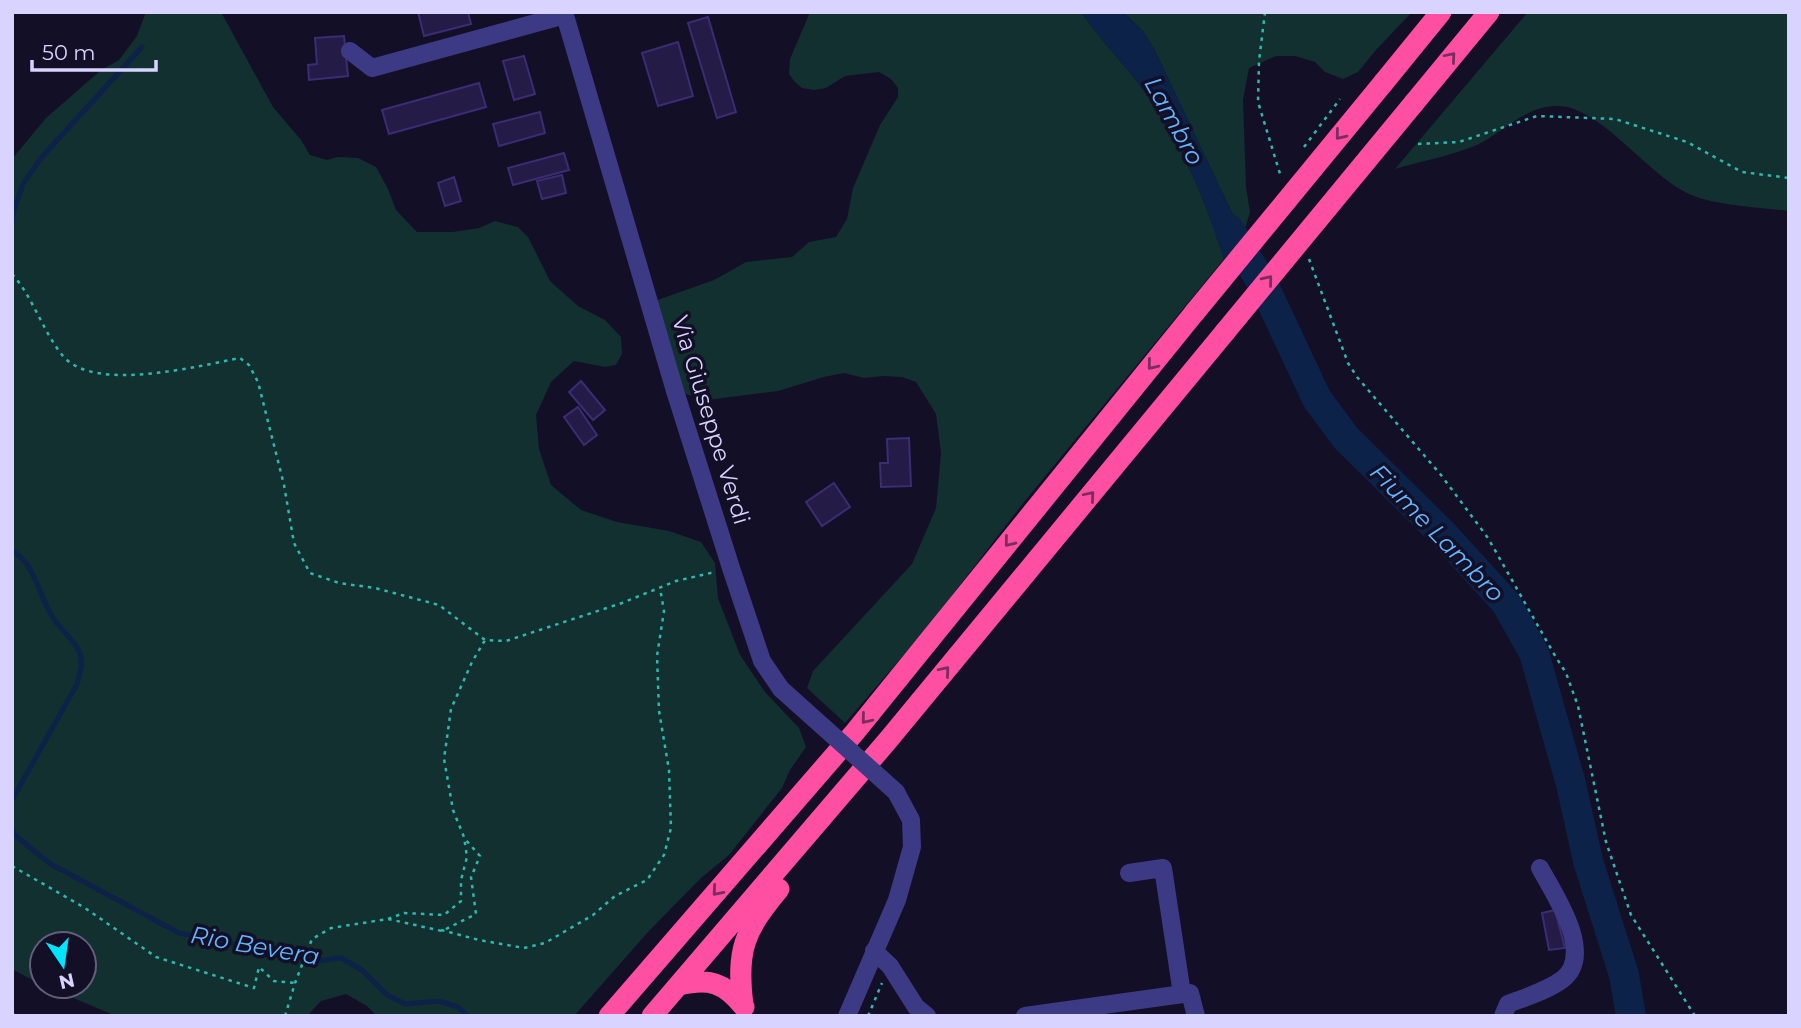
<svg xmlns="http://www.w3.org/2000/svg" width="1801" height="1028" font-family="Montserrat,sans-serif">
	<rect width="100%" height="100%" fill="#130f26"/>
	<path fill="#12302f" d="M146 12H221L273 107 301 140 310 155 327 160 338 157 358 158 376 167 388 189 396 210 417 232H453L479 228 495 221 518 227 528 237 550 281 578 306 605 320 621 337 622 354 616 365 605 367 574 361 551 382 536 415 539 449 551 485 581 510 617 522 669 531 701 542 715 563 718 598 740 655 765 692 799 728 806 747 790 770 782 788 729 855 701 878 648 932 574 1016H377L367 1006 346 994 321 1001 307 1016H116L45 986H84V944H42V985L12 969V159L46 118 100 71 119 60 137 36Z
		M810 12H1081C1099 38 1120 60 1139 84 1179 139 1204 194 1224 259L1024 502 927 628 845 723 807 688 813 671 912 564 936 508 941 453 936 414 916 382 902 377 884 376 864 378 844 373 824 377 778 391 707 400 675 391 649 303 714 280 746 262 792 257 809 242 836 237 847 219 853 188 880 125 898 97V88L891 79 879 72 845 76 826 88 814 90 802 88 795 82 789 74 790 59Z
		M1123 12H1412L1376 50 1358 72 1343 79 1325 72 1315 62 1295 56H1276L1249 68 1243 100 1246 187 1250 212 1243 236 1154 49 1143 31Z
		M1528 12H1789V211C1763 208 1716 205 1694 196 1651 180 1601 106 1558 106 1526 105 1503 133 1477 145 1451 156 1421 161 1395 169Z"/>
	<path fill="#0c2248" d="M1081 12H1123L1143 31 1154 49 1243 236 1224 259C1204 195 1179 139 1139 84 1120 60 1099 38 1081 12Z"/>
	<g fill="none" stroke-linecap="round" stroke-linejoin="round">
		<path stroke="#0c2248" stroke-width="5" d="M12 223 13 213 23 184 41 158 142 47
			M12 551C35 563 39 596 52 616 59 628 73 639 79 651 84 662 80 673 77 684L12 800
			M12 829 16 836 49 863 179 933 316 961 341 958 362 970 387 995 405 1004 439 1001 458 1007 468 1016"/>
		<path stroke="#0c2248" stroke-width="30" d="M1229 229 1264 286 1317 399 1346 438 1445 536 1506 603 1534 653 1571 784 1588 861 1624 975 1631 1016"/>
	</g>
	<path fill="#241b47" stroke="#3b2d73" stroke-width="2" d="M418 12H468L471 24 424 36Z
		M708 17 736 112 717 118 688 23Z
		M344 36 348 76 309 80 308 65 317 64 315 38Z
		M678 42 693 96 658 106 642 53Z
		M524 56 535 94 514 100 503 61Z
		M479 83 486 107 389 134 382 110Z
		M540 112 545 133 499 146 493 124Z
		M564 153 569 170 513 185 508 168Z
		M562 175 566 193 542 199 537 181Z
		M454 177 461 201 445 206 438 183Z
		M581 381 605 410 593 420 569 392Z
		M578 407 597 435 584 445 564 417Z
		M909 438 911 486 881 487 880 463H888L887 439Z
		M834 483 850 507 822 526 806 502Z
		M1555 910 1565 948 1549 950 1542 913Z"/>
	<g fill="none" stroke-linecap="round" stroke-linejoin="round">
		<path stroke="#2fb8b0" stroke-width="2.5" stroke-dasharray="3.5 5" stroke-linecap="butt" d="M1265 12 1259 61 1258 102 1281 177
			M1418 144 1459 142 1537 116 1615 119 1687 142 1742 172 1789 178
			M1304 147 1340 99
			M1309 259 1348 363 1357 377 1441 475 1488 538 1554 654 1566 673 1578 706 1606 842 1631 915 1695 1016
			M12 274C33 297 43 332 63 356 94 393 198 366 240 358L249 365 258 382 284 485 294 543 310 573 339 583 375 588 439 605 485 640 506 641 622 603 676 581 715 572
			M12 866 85 908 156 957 254 988 259 967 274 981 295 983
			M388 919 404 913 444 915 461 901V880L467 857 464 837 453 810 444 759 451 709 472 662 485 640
			M441 930 479 940 524 948 545 943 593 915 615 896 647 880 664 855 671 828 669 770 659 711 657 656 664 611 660 588
			M12 1013 15 1016
			M285 1016 295 983 312 939 331 928 388 919 442 931 476 914 471 877 480 856 464 838
			M868 1016 882 983"/>
		<path stroke="#3d3a85" stroke-width="18" d="M564 12 675 391 731 568 762 661 781 689
			M350 51 372 68 565 15
			M1129 873 1163 868 1182 994
			M874 951 890 966 916 1007 927 1016
			M847 1016 897 900 912 847 911 820 896 792
			M1025 1016 1190 993 1196 1016
			M1503 1016 1508 1004C1526 997 1547 991 1563 979 1595 953 1554 894 1540 868"/>
		<path stroke="#ff4fa3" stroke-width="21" d="M1384 82 1441 12
			M1414 103 1489 12
			M679 985C709 978 724 982 744 1007
			M743 1005C736 950 744 931 779 889
			M609 1016 855 732 1195 312
			M652 1016 889 739 1225 332"/>
		<path stroke="#3d3a85" stroke-width="18" d="M781 689 896 792"/>
		<path stroke="#ff4fa3" stroke-width="21" d="M1195 312 1384 82
			M1225 332 1414 103"/>
	</g>
	<defs><path id="oneway-chevron" d="M-2-3.5L2.5 0L-2 3.5" fill="none" stroke-width="1.6" stroke-linecap="round" stroke-linejoin="round" transform="scale(1.75)"/></defs>
	<g stroke="#7d2c5e">
		<use href="#oneway-chevron" transform="translate(1451 57) rotate(-50)"/>
		<use href="#oneway-chevron" transform="translate(1340 135) rotate(129)"/>
		<use href="#oneway-chevron" transform="translate(1268 280) rotate(-51)"/>
		<use href="#oneway-chevron" transform="translate(1152 365) rotate(129)"/>
		<use href="#oneway-chevron" transform="translate(1090 496) rotate(-50)"/>
		<use href="#oneway-chevron" transform="translate(1009 542) rotate(129)"/>
		<use href="#oneway-chevron" transform="translate(945 671) rotate(-50)"/>
		<use href="#oneway-chevron" transform="translate(866 719) rotate(129)"/>
		<use href="#oneway-chevron" transform="translate(717 891) rotate(131)"/>
	</g>
	<g text-anchor="middle" stroke-width="7" stroke-linejoin="round" paint-order="stroke">
		<g font-size="23" fill="#d9d4ff" stroke="#130f26">
			<text transform="translate(711 420) rotate(73)" y="8">Via Giuseppe Verdi</text>
		</g>
		<g font-size="24" font-style="italic" fill="#62b6ff" stroke="#130f26">
			<text transform="translate(1174 121) rotate(61)" y="8">Lambro</text>
			<text transform="translate(1437 533) rotate(46)" y="8">Fiume Lambro</text>
			<text transform="translate(255 946) rotate(10)" y="8">Rio Bevera</text>
		</g>
	</g>
	<rect width="1801" height="1028" fill="none" stroke="#d9d4ff" stroke-width="28"/>
	<g transform="translate(63 965) rotate(167)"><circle r="33" fill="#130f26" stroke="#625e7d" stroke-width="2"/>
	<path d="M0-5L12 26L0 18L-12 26Z" fill="#00e5ff"/>
	<text y="-10" font-size="19" font-weight="bold" text-anchor="middle" fill="#d9d4ff">N</text>
	</g>
	<path d="M32 60v10h124v-10" fill="none" stroke="#d9d4ff" stroke-width="3.5"/>
	<text x="42" y="60" font-size="21" fill="#d9d4ff" stroke="#130f26" stroke-width="5" paint-order="stroke">50 m</text>
</svg>
